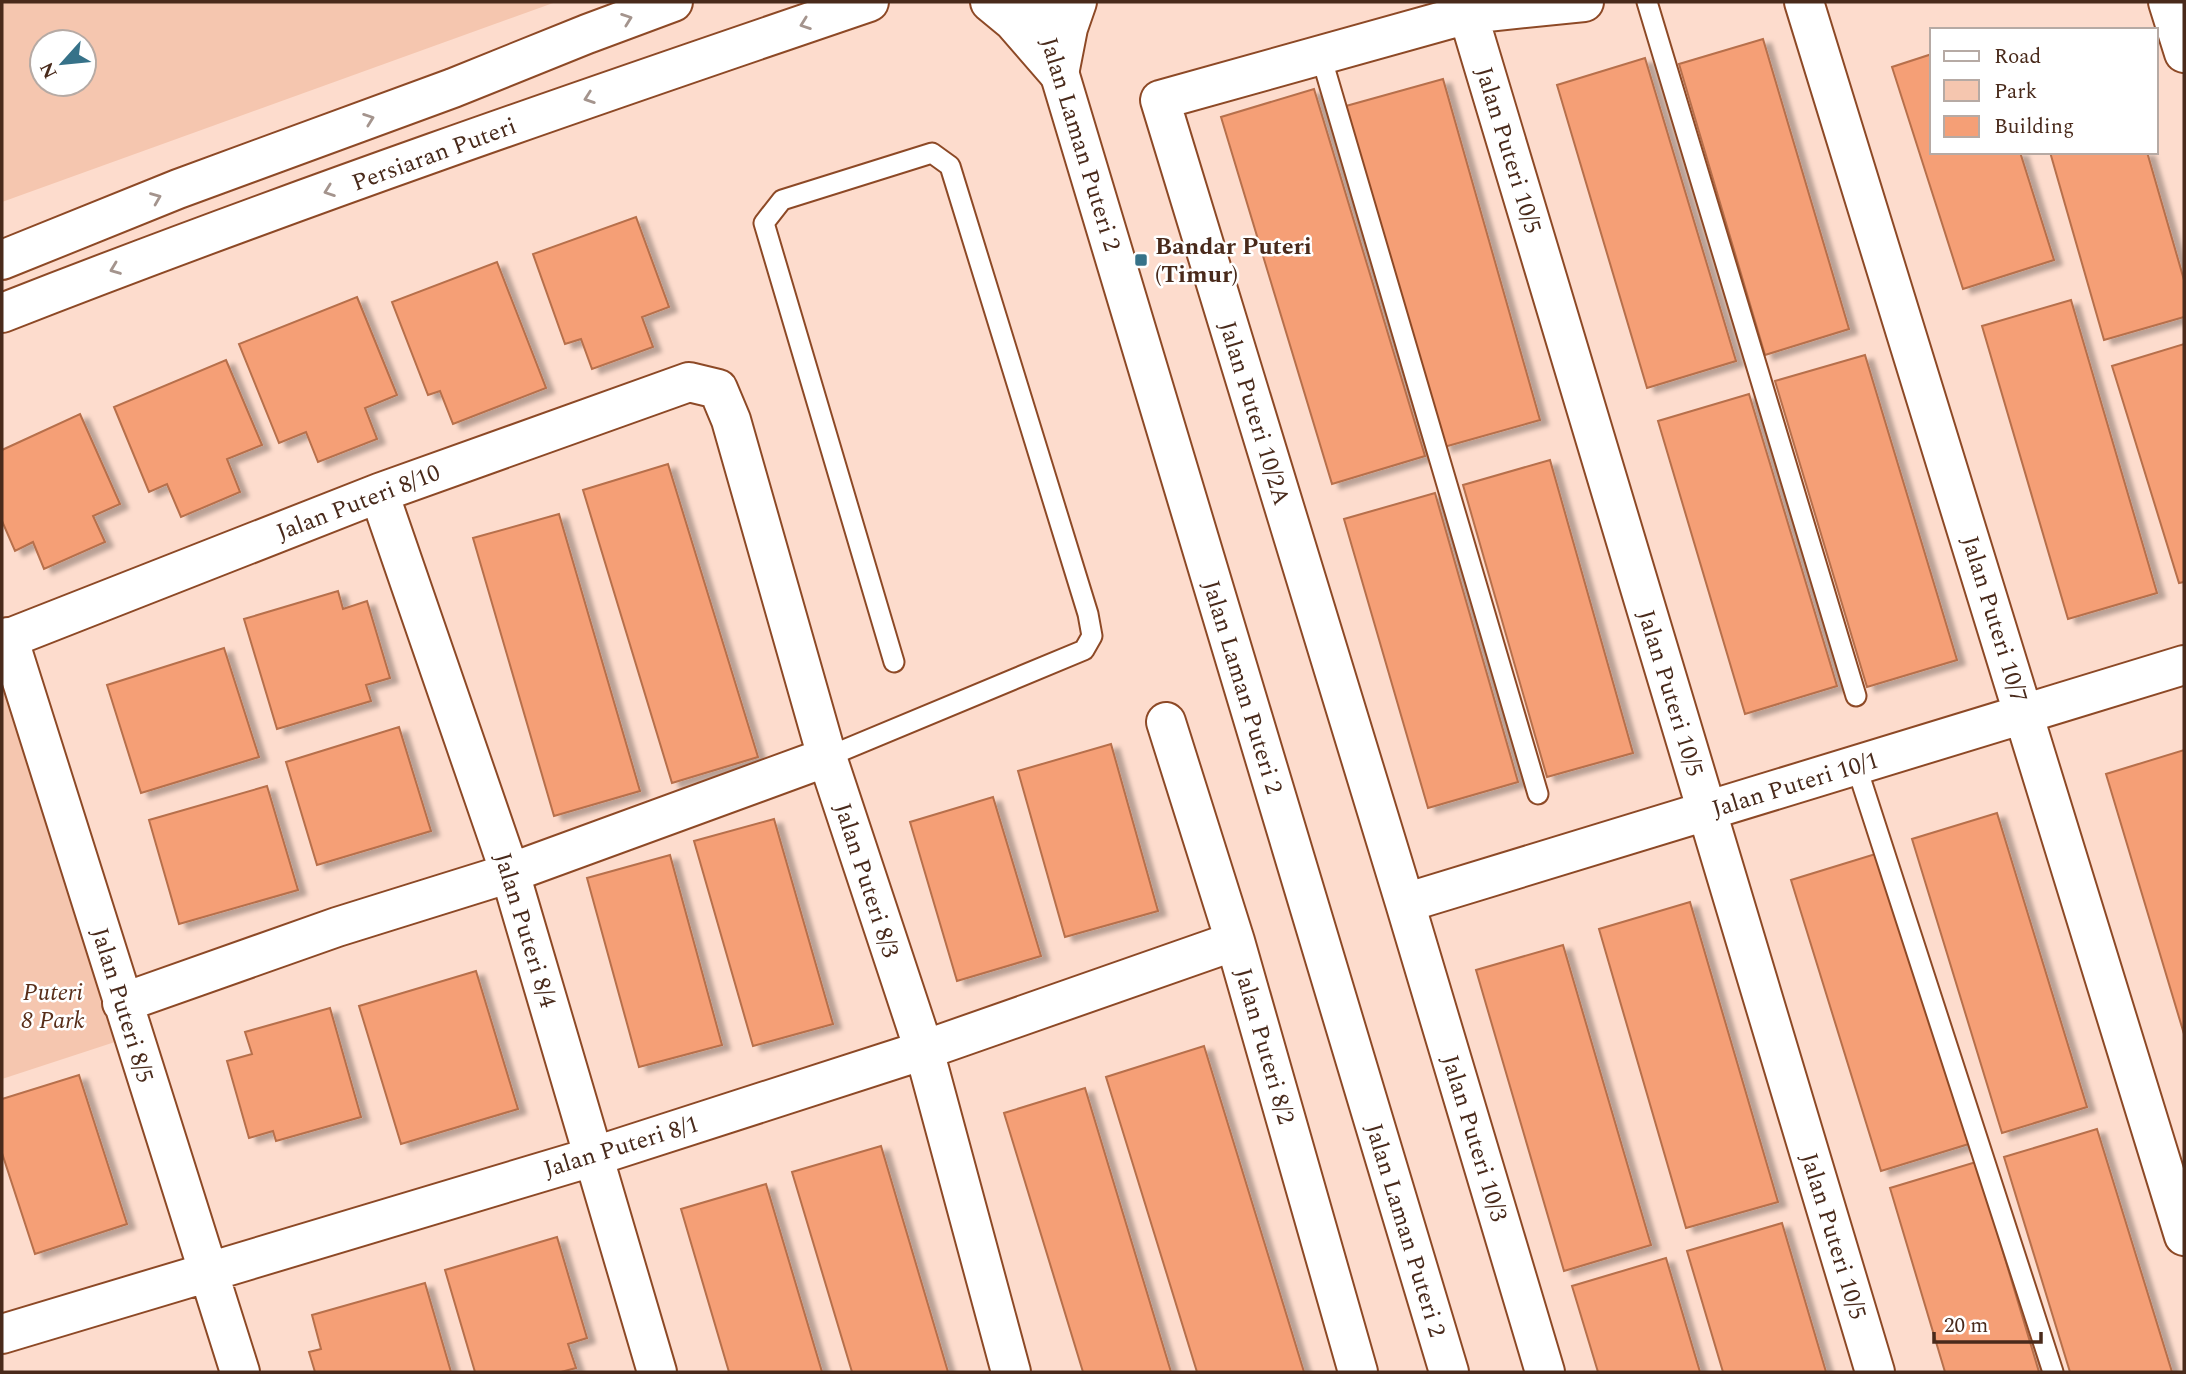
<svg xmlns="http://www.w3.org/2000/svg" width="2186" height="1374" font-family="Spectral,serif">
	<defs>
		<filter id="shadow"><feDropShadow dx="8" dy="4.5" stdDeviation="2" flood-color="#0004"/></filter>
	</defs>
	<rect width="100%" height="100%" fill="#fddccd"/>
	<path fill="#f5c6af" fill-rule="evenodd" d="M2 2H556L2 202ZM42 42H84V84H42Z
		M2 656 118 1041 2 1079Z"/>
	<path fill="#f59f76" stroke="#b76f4b" stroke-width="2" filter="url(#shadow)" d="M1763 39 1849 329 1765 355 1679 64Z
		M1932 54V152H2020L2054 260 1963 289 1892 67Z
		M1645 58 1736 361 1647 388 1557 85Z
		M1443 79 1540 420 1444 447 1346 106Z
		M1314 89 1425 456 1332 484 1221 117Z
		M2050 152H2147L2184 280V317L2104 340Z
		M636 217 669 307 642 317 653 347 592 369 581 339 565 344 533 254Z
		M497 262 546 388 453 424 440 391 428 395 392 302Z
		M357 297 397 395 365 408 377 439 318 462 306 432 279 443 239 344Z
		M2071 300 2157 593 2068 619 1982 326Z
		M2184 344V582L2179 583 2112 366Z
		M1865 355 1957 660 1867 687 1775 381Z
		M226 360 262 445 227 459 240 492 181 517 167 484 149 492 114 407Z
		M1749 394 1837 686 1745 714 1658 421Z
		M80 414 120 504 93 516 105 542 44 569 33 542 15 551 2 521V450Z
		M1550 460 1633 753 1547 777 1463 485Z
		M668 464 758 757 672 783 583 490Z
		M1435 493 1518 782 1428 808 1344 519Z
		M559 514 640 791 554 816 473 538Z
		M338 591 343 609 367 601 390 678 366 685 371 701 277 729 244 619Z
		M224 648 259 757 141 793 107 685Z
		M399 727 431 831 317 865 286 762Z
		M1111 744 1158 911 1065 937 1018 771Z
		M2184 750V1034L2106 774Z
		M267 786 298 890 179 924 149 820Z
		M993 797 1041 956 957 981 910 822Z
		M1997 813 2087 1107 2002 1133 1912 839Z
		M774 819 833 1024 753 1046 694 841Z
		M1882 852 1972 1143 1881 1171 1791 880Z
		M670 855 722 1045 639 1067 587 878Z
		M1690 902 1778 1202 1686 1228 1599 929Z
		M1563 945 1651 1245 1564 1271 1476 970Z
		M476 971 518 1109 401 1144 359 1006Z
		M330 1008 361 1117 276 1141 273 1131 249 1138 227 1061 252 1054 245 1032Z
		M1204 1046 1304 1372H1197L1106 1077Z
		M79 1075 127 1224 35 1254 2 1153V1099Z
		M1085 1088 1171 1372H1083L1004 1113Z
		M2097 1129 2172 1372H2070L2004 1157Z
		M881 1146 948 1372H852L792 1172Z
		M1976 1162 2039 1372H1945L1890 1188Z
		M766 1184 822 1372H729L681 1209Z
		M1782 1223 1826 1372H1723L1687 1251Z
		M557 1237 587 1338 568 1344 576 1368 561 1372H475L445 1270Z
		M1666 1258 1700 1372H1598L1572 1286Z
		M425 1283 451 1372H315L309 1352 321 1349 312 1315Z"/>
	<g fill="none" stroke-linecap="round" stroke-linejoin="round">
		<g stroke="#8d4926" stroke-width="23">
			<path id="service" d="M1647 2 1856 696
				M1321 56 1538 794
				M827 757 1084 650 1092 636 1088 614 950 166 932 153 782 200 764 223 894 662
				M1856 765 2053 1372"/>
		</g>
		<g stroke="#8d4926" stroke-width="42">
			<path id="minor" d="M1038 2 1449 1372
				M1804 2 2184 1236
				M2168 2 2184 53
				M1468 14 1875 1372
				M379 493 510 873 657 1372
				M8 637 240 1372
				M2 641 379 493 689 382 718 389 731 420 827 757 924 1050 1011 1372
				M1166 722 1235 941 1358 1372
				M1405 903 2184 665
				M122 1003 337 927 510 873 827 757
				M2 1334 592 1157 924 1050 1235 941
				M1545 1372 1405 903 1160 100 1468 14 1584 2"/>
		</g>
		<g stroke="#8d4926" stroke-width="42">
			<path id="secondary" d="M990 2 1013 21 1059 74
				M1059 74 1068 28 1077 2
				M2 260 178 189 453 88 587 34 673 2
				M2 313C288 201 578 101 869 2"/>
		</g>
		<use href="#service" stroke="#fff" stroke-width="19"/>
		<use href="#minor" stroke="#fff" stroke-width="38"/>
		<use href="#secondary" stroke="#fff" stroke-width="38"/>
	</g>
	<defs><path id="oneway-chevron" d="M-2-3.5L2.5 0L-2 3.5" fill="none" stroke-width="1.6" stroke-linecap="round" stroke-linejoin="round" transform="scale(1.75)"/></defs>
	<g stroke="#a4948d">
		<use href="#oneway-chevron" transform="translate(627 19) rotate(-20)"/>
		<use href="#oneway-chevron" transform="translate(805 24) rotate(160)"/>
		<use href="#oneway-chevron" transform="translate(589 98) rotate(161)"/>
		<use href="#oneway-chevron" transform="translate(369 119) rotate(-20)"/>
		<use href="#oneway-chevron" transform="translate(329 191) rotate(160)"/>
		<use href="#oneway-chevron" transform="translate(156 198) rotate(-22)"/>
		<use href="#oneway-chevron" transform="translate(115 269) rotate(159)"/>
	</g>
	<rect fill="#367289" stroke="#fff" stroke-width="2.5" x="1134" y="253" width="14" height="14" rx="3.5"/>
	<g text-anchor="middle" stroke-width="5" stroke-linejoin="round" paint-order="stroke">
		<g font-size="24" fill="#492a1b" stroke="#fff">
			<text transform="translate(1081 144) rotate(73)" y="8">Jalan Laman Puteri 2</text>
			<text transform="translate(1509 150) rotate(73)" y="8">Jalan Puteri 10/5</text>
			<text transform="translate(434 154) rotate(-20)" y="8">Persiaran Puteri</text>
			<text transform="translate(1255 413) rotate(73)" y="8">Jalan Puteri 10/2A</text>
			<text transform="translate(358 502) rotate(-21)" y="8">Jalan Puteri 8/10</text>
			<text transform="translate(1995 619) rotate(73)" y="8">Jalan Puteri 10/7</text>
			<text transform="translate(1243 687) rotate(73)" y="8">Jalan Laman Puteri 2</text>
			<text transform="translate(1671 693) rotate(73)" y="8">Jalan Puteri 10/5</text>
			<text transform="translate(1795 784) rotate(-17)" y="8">Jalan Puteri 10/1</text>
			<text transform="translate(867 880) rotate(72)" y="8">Jalan Puteri 8/3</text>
			<text transform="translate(526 930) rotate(73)" y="8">Jalan Puteri 8/4</text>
			<text transform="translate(123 1005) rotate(73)" y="8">Jalan Puteri 8/5</text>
			<text transform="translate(1265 1046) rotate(74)" y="8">Jalan Puteri 8/2</text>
			<text transform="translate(1475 1138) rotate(73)" y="8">Jalan Puteri 10/3</text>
			<text transform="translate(621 1146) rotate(-17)" y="8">Jalan Puteri 8/1</text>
			<text transform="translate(1406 1230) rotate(73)" y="8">Jalan Laman Puteri 2</text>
			<text transform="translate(1834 1236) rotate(73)" y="8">Jalan Puteri 10/5</text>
		</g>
		<g font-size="24" font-weight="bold" fill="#492a1b" stroke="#fff" text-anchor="start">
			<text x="1155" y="254">Bandar Puteri<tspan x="1155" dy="28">(Timur)</tspan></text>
		</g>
		<g font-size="24" font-style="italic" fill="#582d18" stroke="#fff">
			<text x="53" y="1000">Puteri<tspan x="53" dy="28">8 Park</tspan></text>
		</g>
	</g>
	<rect width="2186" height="1374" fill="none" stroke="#492a1b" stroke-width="7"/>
	<rect x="1930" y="28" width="228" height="126" fill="#ffffff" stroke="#b6aaa4" stroke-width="2"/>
	<rect x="1944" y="51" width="35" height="10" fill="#ffffff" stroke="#b6aaa4" stroke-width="2"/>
	<text x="1994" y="63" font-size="21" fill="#492a1b">Road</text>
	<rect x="1944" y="80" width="35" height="21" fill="#f5c6af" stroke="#b6aaa4" stroke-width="2"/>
	<text x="1994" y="98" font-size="21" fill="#492a1b">Park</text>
	<rect x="1944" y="116" width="35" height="21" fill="#f59f76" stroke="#b6aaa4" stroke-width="2"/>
	<text x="1994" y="133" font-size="21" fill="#492a1b">Building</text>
	<g transform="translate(63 63) rotate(243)"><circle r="33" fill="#ffffff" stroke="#b6aaa4" stroke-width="2"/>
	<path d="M0-5L12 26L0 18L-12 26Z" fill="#367289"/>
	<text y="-10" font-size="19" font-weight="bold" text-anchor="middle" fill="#492a1b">N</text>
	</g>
	<path d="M1934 1332v10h107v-10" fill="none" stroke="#492a1b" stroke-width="3.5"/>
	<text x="1944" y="1332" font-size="21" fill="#492a1b" stroke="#ffffff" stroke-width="5" paint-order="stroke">20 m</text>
</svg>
